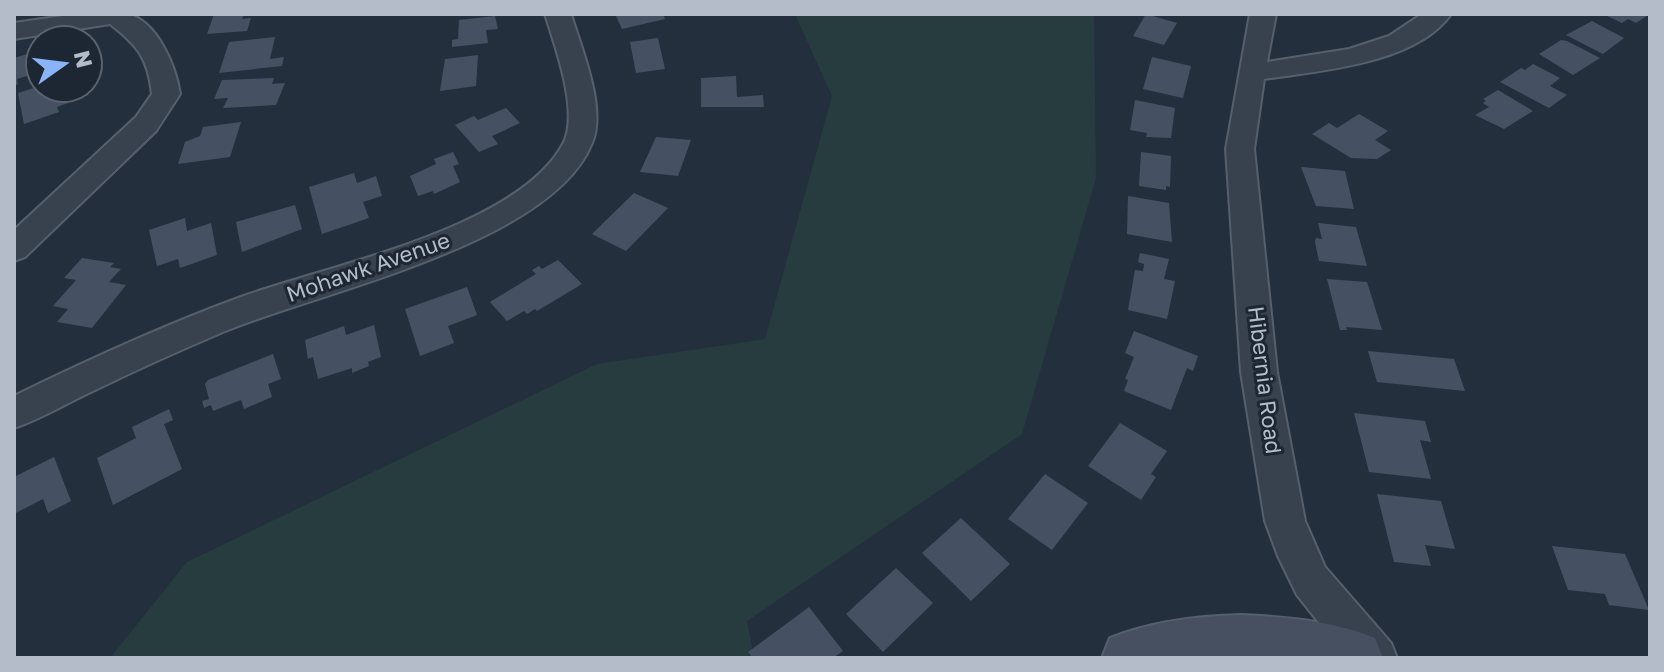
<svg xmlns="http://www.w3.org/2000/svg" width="1664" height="672" font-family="'Golos Text',sans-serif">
	<rect width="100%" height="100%" fill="#242f3e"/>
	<path fill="#263c3f" d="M795 14H1094L1096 178 1022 434 747 621 754 658H110L187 562 597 364 765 339 832 96Z"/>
	<path fill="#455162" d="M214 14H244L242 19 251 18 247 31 207 34Z
		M623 14H663L665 19 622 29 616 16Z
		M1146 14 1177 23 1164 45 1133 36Z
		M1603 14H1650L1636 23 1628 19 1622 23Z
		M495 16 498 29 486 30 488 43 452 47V40L458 39 459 20Z
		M1592 21 1624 38 1603 54 1566 35Z
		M275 37 270 59 284 57 282 66 219 73 229 42Z
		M658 38 665 69 636 73 630 42Z
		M1561 40 1567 41 1600 58 1573 75 1539 54Z
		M38 51 40 72 17 79 18 84 14 86V58Z
		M478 55 476 86 440 91 445 59Z
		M1152 57 1191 66 1183 98 1143 89Z
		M1533 64 1560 78 1550 86 1567 95 1549 108 1500 82 1521 68 1525 70Z
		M736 76 737 97 763 95 764 107H701V78Z
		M274 78 272 84 285 83 276 105 223 108 228 98 214 99 222 80Z
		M40 86 64 88 68 103 57 107 59 112 24 124 18 93Z
		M1498 90 1533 111 1504 129 1475 115 1489 107 1483 103 1486 101 1483 99Z
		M1135 100 1175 108 1171 138 1146 137 1147 133 1130 130Z
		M506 108 520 123 492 136 498 144 479 152 455 125 474 116 478 120Z
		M1359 114 1388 131 1375 140 1391 150 1377 159 1351 158 1312 134 1329 123 1337 128Z
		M241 122 230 157 178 164 185 142 200 136 203 127Z
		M656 137 691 140 678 176 640 172Z
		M453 152 459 164 453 166 460 182 434 194 433 191 418 196 410 176 436 164 434 159Z
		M1141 152 1171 156 1170 187 1166 186V190L1139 186Z
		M1301 167 1345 171 1354 209 1316 206Z
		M354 173 357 183 376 176 382 196 363 202 369 218 322 234 309 187Z
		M634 193 668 208 626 251 592 234Z
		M1128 196 1169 203 1172 242 1127 234Z
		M295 205 302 229 242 252 236 222Z
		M185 218 187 231 211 223 217 255 180 268 178 259 157 266 149 230Z
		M1318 223 1356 227 1367 266 1319 261 1315 242 1316 238 1322 239Z
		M1140 253 1169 259 1164 279 1175 281 1167 319 1128 310 1135 270 1143 271 1144 264 1138 262Z
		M82 258 114 263 110 267 121 269 109 282 126 285 92 328 57 322 68 309 53 306 76 280 64 278Z
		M558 260 582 284 537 311 535 309 527 314 524 311 507 321 490 302 536 274 532 270 539 266 542 269Z
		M1327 279 1367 282 1382 330 1346 327 1347 330H1340Z
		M467 287 477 315 448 326 454 343 420 356 405 309Z
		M374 325 381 357 368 362 369 366 352 373V368L318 379 313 357 308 359 305 340 344 326 346 335Z
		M1134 331 1198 356 1193 371 1187 368 1171 410 1124 391 1128 380 1125 379 1134 357 1125 353Z
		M1368 351 1454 359 1465 391 1377 382Z
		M273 354 281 379 268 384 272 397 244 409 241 400 213 411 211 405 204 408 202 401 209 399 205 384 208 380Z
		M169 409 173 420 164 424 182 469 113 505 97 458 136 438 132 427Z
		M1354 413 1425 421 1431 442 1420 440 1431 479 1369 472Z
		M1120 423 1167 451 1151 474 1156 477 1141 500 1088 466Z
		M54 457 71 501 48 513 43 499 14 514V477Z
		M1045 474 1088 503 1052 550 1008 519Z
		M1377 494 1441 501 1455 549 1425 545 1431 566 1394 562Z
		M961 518 1010 564 971 601 922 553Z
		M1552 546 1625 554 1649 610 1609 605 1605 594 1568 590Z
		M896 568 933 603 883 652 846 614Z
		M809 607 843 651 833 658H753L748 652Z"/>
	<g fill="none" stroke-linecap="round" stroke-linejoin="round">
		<g stroke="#565f6c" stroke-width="4">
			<path id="street" d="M77 14C93 14 113 10 128 14 158 22 176 67 180 94L156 131 25 257 14 261V230L136 117 152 94C148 58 138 46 110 24L14 39V23Z
				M545 14H571C581 48 607 108 592 143 552 244 319 292 223 332 178 351 134 371 91 392 65 404 41 419 14 428V396C88 360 164 325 241 297 329 265 517 229 563 144 580 113 555 46 545 14Z
				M1250 14H1276L1267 62 1349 49 1389 36 1422 14H1451C1416 64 1318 71 1264 79L1254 149 1277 372 1305 521 1325 567 1391 643 1397 658H1347L1297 595 1278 556 1265 521 1241 372 1226 149Z"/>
		</g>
		<g stroke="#565f6c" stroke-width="4">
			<path id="secondary" d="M1242 615C1287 617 1333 621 1375 638L1383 658H1102L1110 638C1153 621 1197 616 1242 615Z"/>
		</g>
		<use href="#street" fill="#38414e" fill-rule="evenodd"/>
		<use href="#secondary" fill="#465061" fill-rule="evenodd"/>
	</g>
	<g text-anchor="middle" stroke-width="6" stroke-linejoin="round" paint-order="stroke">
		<g font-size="22" fill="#b4bcc9" stroke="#1d2633">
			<text transform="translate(368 267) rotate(-19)" y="8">Mohawk Avenue</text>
			<text transform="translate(1265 380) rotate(83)" y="8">Hibernia Road</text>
		</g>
	</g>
	<rect width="1664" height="672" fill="none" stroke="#b4bcc9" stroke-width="32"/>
	<g transform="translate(64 64) rotate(76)"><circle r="38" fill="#1d2633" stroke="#59626f" stroke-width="2"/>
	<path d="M0-6L14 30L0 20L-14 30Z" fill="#8ab4f8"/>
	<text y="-12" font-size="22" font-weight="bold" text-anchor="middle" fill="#b4bcc9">N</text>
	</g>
</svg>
